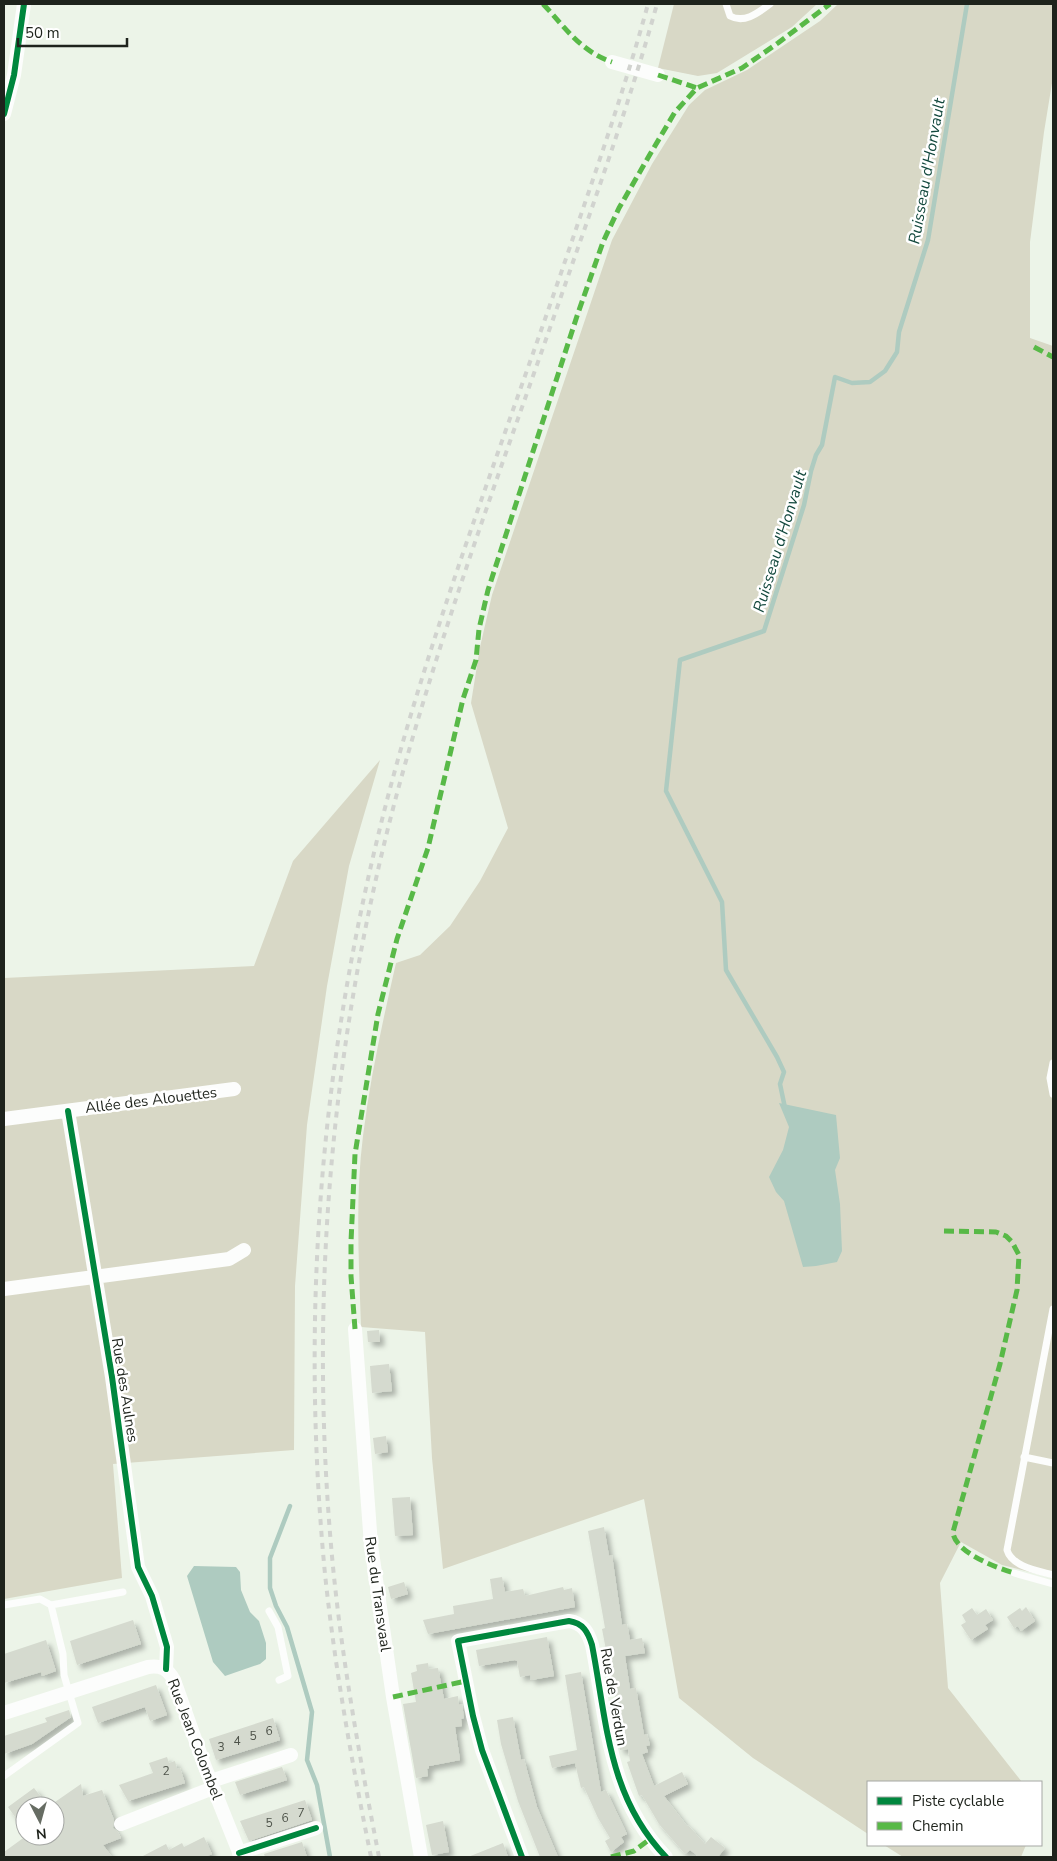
<svg xmlns="http://www.w3.org/2000/svg" width="1057" height="1861" font-family="'Nunito Sans',sans-serif">
	<defs>
		<filter id="shadow"><feDropShadow dx="4.5" dy="4.5" stdDeviation="2.5" flood-color="#0004"/></filter>
	</defs>
	<rect width="100%" height="100%" fill="#ecf4e8"/>
	<path fill="#d8d8c6" d="M674 4H817L792 27 717 73 698 76 658 68Z
		M838 4H1053V77L1044 132 1030 242V338L1053 346V1578L1002 1565 961 1542 940 1583 948 1688 1022 1782H868V1834L753 1758 679 1698 644 1499 443 1569 432 1458 425 1332 361 1327C359 1263 355 1199 363 1136 370 1078 383 1020 396 963L420 955 450 926 480 881 508 828 471 703 480 647 492 595 612 240 652 164 689 105 705 90 747 70 820 21Z
		M380 760 349 866 327 986 307 1125 295 1286 294 1450 113 1464 122 1578 4 1599V978L254 966 293 861Z
		M884 1845H1026L1021 1857H903Z"/>
	<path fill="#aecbc0" d="M779 1103 836 1115 840 1158 835 1170 840 1204 842 1251 837 1262 816 1266 803 1267 784 1201 776 1192 769 1177 783 1150 789 1127Z
		M194 1566 236 1567 240 1572 241 1590 250 1612 259 1621 266 1643V1659L260 1664 225 1676 213 1662 187 1576Z"/>
	<g fill="none" stroke-linecap="round" stroke-linejoin="round">
		<path stroke="#aecbc0" stroke-width="4.5" d="M785 1108 780 1084 784 1072 777 1057 726 970 722 902 666 791 680 660 764 631 804 505 811 471 816 455 822 445 835 377 852 383 870 382 885 371 897 352 899 332 928 240 967 4
			M290 1506 270 1558V1588L276 1606 287 1627 312 1712 307 1760 317 1785 330 1857"/>
	</g>
	<path fill="#d5dacf" filter="url(#shadow)" d="M379 1330 380 1342H368L367 1331Z
		M389 1364 392 1391 372 1393 370 1366Z
		M386 1436 388 1452 375 1454 373 1438Z
		M410 1497 413 1535 395 1536 392 1498Z
		M604 1527 609 1556 612 1555 622 1625 627 1624 630 1640 642 1638 645 1653 625 1656 630 1689 636 1688 644 1735 647 1734 650 1745 646 1746 648 1752 642 1754 654 1786 682 1772 688 1784 664 1796 687 1826 688 1825 705 1844 711 1837 725 1848 718 1857H695L697 1855 690 1850 685 1854 659 1824 642 1795 639 1796 627 1762 630 1761 628 1749 620 1750 618 1740 626 1738 623 1722 620 1723 602 1629 605 1628 588 1531Z
		M502 1577 505 1592 523 1589 525 1596 563 1587 564 1590 572 1588 575 1607 428 1634 423 1620 454 1614 453 1606 493 1599 490 1579Z
		M404 1582 408 1594 391 1599 388 1587Z
		M1026 1607 1035 1621 1021 1631 1018 1626 1014 1628 1007 1617 1020 1608 1022 1611Z
		M972 1608 977 1615 986 1609 993 1620 985 1625 988 1629 971 1640 961 1625 966 1622 962 1615Z
		M133 1620 141 1644 77 1665 70 1641Z
		M547 1637 554 1676 531 1680 530 1675 520 1677 517 1661 515 1660 479 1666 476 1650Z
		M46 1640 56 1671 42 1676 41 1672 4 1683V1654Z
		M428 1663 429 1669 438 1668 444 1699 458 1696 459 1705 462 1704 464 1718 461 1719 462 1726 455 1727 460 1760 429 1766V1768L427 1769 428 1776 416 1778 403 1704 416 1702 411 1673 417 1671 416 1665Z
		M581 1672 601 1792 606 1790 627 1834 621 1837 624 1842 611 1852 605 1841 610 1838 598 1818 584 1787 581 1788 575 1763 552 1768 549 1756 577 1750 565 1675Z
		M156 1685 167 1715 150 1721 145 1707 98 1723 92 1707Z
		M69 1710 71 1717 32 1744 4 1754V1736L47 1722 45 1718Z
		M513 1717 521 1760 524 1759 537 1807 558 1857H540L518 1801 501 1744 497 1720Z
		M273 1718 280 1740 216 1760 209 1739Z
		M167 1757 169 1763 175 1761 177 1769 180 1768 185 1783 128 1801 119 1785 153 1773 149 1763Z
		M282 1767 287 1780 240 1795 235 1782Z
		M81 1784 83 1796 102 1790 114 1820 113 1828 118 1832 121 1838 103 1845 112 1857H4V1852L26 1836H55V1802Z
		M34 1788 48 1806H25V1831L8 1807Z
		M305 1800 312 1820 249 1841 240 1821Z
		M443 1821 449 1852 432 1855 426 1825Z
		M204 1837 212 1854 205 1857H141L166 1844 169 1850 182 1843 184 1847Z
		M302 1842 307 1857H265L264 1854Z
		M503 1843 508 1857H468Z"/>
	<g fill="none" stroke-linecap="round" stroke-linejoin="round">
		<path stroke="#fcfdfc" stroke-width="7" d="M726 4 730 16C745 24 759 12 770 4
			M1053 1063 1050 1078 1053 1094
			M1053 1309 1007 1550C1012 1567 1039 1571 1053 1575
			M1024 1457 1053 1463
			M1014 1573 1053 1584
			M4 1605 40 1599 51 1605 63 1654 64 1675 78 1723 4 1776
			M51 1605 123 1592
			M269 1611 278 1627 288 1676 279 1680"/>
		<path stroke="#fcfdfc" stroke-width="14" d="M612 62 658 75
			M4 114 14 75 24 4
			M68 1111 112 1377 138 1567 152 1596 167 1647 166 1669
			M4 1119 234 1089
			M4 1289 229 1259 244 1250
			M355 1329 371 1545 393 1697 421 1857
			M4 1713 148 1667C161 1665 168 1669 174 1680L205 1767 241 1857
			M211 1781 291 1755
			M121 1824 213 1788
			M239 1853 316 1828
			M522 1857 482 1750 473 1716 458 1641 569 1621C583 1623 588 1632 592 1645 607 1722 608 1797 666 1857"/>
		<path stroke="#d1d3cf" stroke-width="4" stroke-dasharray="6 6" stroke-linecap="butt" d="M371 1857C352 1763 335 1669 325 1574 297 1283 326 1001 409 721 458 556 520 395 575 232 601 156 627 81 648 4
			M379 1857C359 1754 340 1650 331 1545 309 1290 332 1033 399 786 448 607 514 433 574 259 604 174 633 90 657 4"/>
		<path stroke="#58b947" stroke-width="5" stroke-dasharray="10 5" stroke-linecap="butt" d="M543 4C565 27 580 51 612 62
			M658 75 697 88
			M1034 347 1053 357
			M944 1231 996 1232 1006 1236 1012 1242 1019 1255 1017 1290 1000 1364 953 1532C954 1552 997 1568 1014 1573
			M355 1329 351 1276V1242L355 1154 378 1014 397 939 428 848 463 699 476 660 479 629 488 590 577 316 603 242 619 208 649 156 675 112 697 88 742 68 778 43 830 4
			M393 1697 466 1681
			M611 1857 634 1851 650 1839"/>
		<g stroke="#fff" stroke-width="9">
			<path id="cycleway" d="M4 114 14 75 24 4
				M68 1111 112 1377 138 1567 152 1596 167 1647 166 1669
				M239 1853 316 1828
				M522 1857 482 1750 473 1716 458 1641 569 1621C583 1623 588 1632 592 1645 607 1722 608 1797 666 1857"/>
		</g>
		<use href="#cycleway" stroke="#00873e" stroke-width="6"/>
	</g>
	<g text-anchor="middle" stroke-width="5" stroke-linejoin="round" paint-order="stroke">
		<g font-size="12" fill="#4e534a">
			<text x="269" y="1735">6</text>
			<text x="253" y="1740">5</text>
			<text x="237" y="1745">4</text>
			<text x="221" y="1751">3</text>
			<text x="166" y="1775">2</text>
			<text x="301" y="1817">7</text>
			<text x="285" y="1822">6</text>
			<text x="269" y="1827">5</text>
		</g>
		<g font-size="15" fill="#1e231c" stroke="#fff">
			<text transform="translate(151 1100) rotate(-7)" y="5">Allée des Alouettes</text>
			<text transform="translate(125 1390) rotate(81)" y="5">Rue des Aulnes</text>
			<text transform="translate(378 1594) rotate(82)" y="5">Rue du Transvaal</text>
			<text transform="translate(614 1697) rotate(80)" y="5">Rue de Verdun</text>
			<text transform="translate(195 1739) rotate(69)" y="5">Rue Jean Colombel</text>
		</g>
		<g font-size="16" font-style="italic" fill="#12483d" stroke="#fff">
			<text transform="translate(926 171) rotate(-80)" y="6">Ruisseau d'Honvault</text>
			<text transform="translate(779 541) rotate(-73)" y="6">Ruisseau d'Honvault</text>
		</g>
	</g>
	<rect width="1057" height="1861" fill="none" stroke="#1e231c" stroke-width="10"/>
	<rect x="867" y="1781" width="175" height="65" fill="#ffffff" stroke="#a5a7a4"/>
	<rect x="877" y="1797" width="25" height="8" fill="#00873e" stroke="#a5a7a4"/>
	<text x="912" y="1806" font-size="15" fill="#1e231c">Piste cyclable</text>
	<rect x="877" y="1822" width="25" height="8" fill="#58b947" stroke="#a5a7a4"/>
	<text x="912" y="1831" font-size="15" fill="#1e231c">Chemin</text>
	<g transform="translate(40 1821) rotate(174)"><circle r="24" fill="#ffffff" stroke="#a5a7a4"/>
	<path d="M0-4L9 19L0 12L-9 19Z" fill="#666c63"/>
	<text y="-8" font-size="14" font-weight="bold" text-anchor="middle" fill="#1e231c">N</text>
	</g>
	<path d="M18 38v8h109v-8" fill="none" stroke="#1e231c" stroke-width="2.5"/>
	<text x="25" y="38" font-size="15" fill="#1e231c" stroke="#ffffff" stroke-width="4" paint-order="stroke">50 m</text>
</svg>
